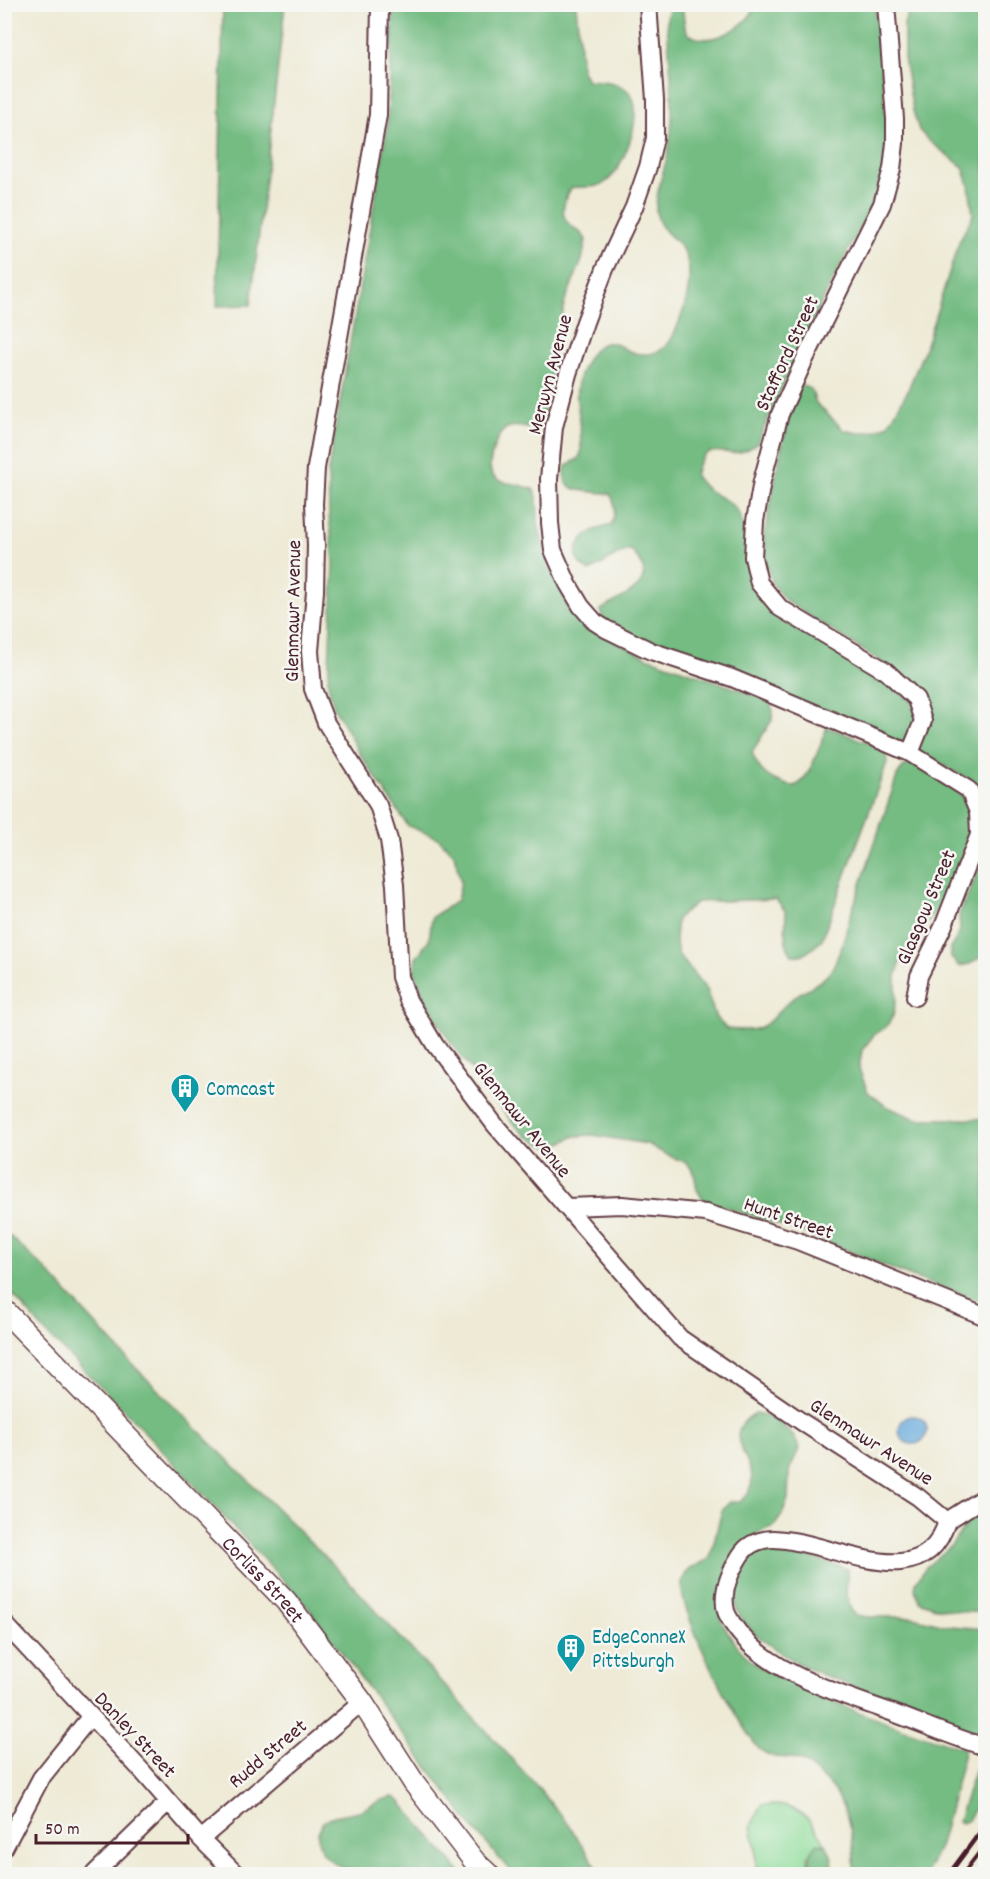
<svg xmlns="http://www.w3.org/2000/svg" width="990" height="1879" font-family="Dekko,sans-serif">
	<rect width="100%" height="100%" fill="#f6f6f2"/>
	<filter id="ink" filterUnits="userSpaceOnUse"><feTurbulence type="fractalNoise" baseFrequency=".0167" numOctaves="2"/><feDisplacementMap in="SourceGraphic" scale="12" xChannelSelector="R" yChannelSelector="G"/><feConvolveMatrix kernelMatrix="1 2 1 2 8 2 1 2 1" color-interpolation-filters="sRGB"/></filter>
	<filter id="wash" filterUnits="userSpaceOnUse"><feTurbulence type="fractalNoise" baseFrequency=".008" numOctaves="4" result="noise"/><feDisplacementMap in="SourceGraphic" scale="24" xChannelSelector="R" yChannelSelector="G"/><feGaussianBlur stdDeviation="1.35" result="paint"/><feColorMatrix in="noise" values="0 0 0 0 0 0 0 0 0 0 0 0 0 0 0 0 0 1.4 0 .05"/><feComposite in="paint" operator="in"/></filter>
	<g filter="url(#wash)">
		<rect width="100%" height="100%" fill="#eeead5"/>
		<path fill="#90dd9b" stroke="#6d7e63" stroke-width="1.5" d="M762 1805C799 1803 810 1816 827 1846L823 1843 808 1856 809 1874H756V1850L751 1826Z"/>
		<path fill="#74bc83" stroke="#5f6e57" stroke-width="1.5" d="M910 4 964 5 985 11V807L981 791 971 781 917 750 929 723 888 666 786 601 773 585 766 563 764 536 782 445 797 389 802 385 811 389 816 403 844 430 858 433 874 431 888 425 907 392 925 348 959 242 973 215 969 185 963 167 929 141 919 130 913 111 904 58V24Z
			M223 5H285L251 305 217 306Z
			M394 5H576L582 71 587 80C601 81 616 81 627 90 648 106 624 169 606 182 595 190 583 185 571 188 565 198 558 213 569 224 576 231 579 228 586 240L582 260 565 301 542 421 539 428C528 431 519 423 507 428 499 432 496 442 493 451 481 489 509 479 533 489L537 496 538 524 548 564 569 608 591 629 647 657 769 700 773 711 772 720 752 752C757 767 764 776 779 782 785 784 791 788 797 785 810 779 822 740 827 727L885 749 887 763 822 939C813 948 806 957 792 955 782 942 786 928 786 912L776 899 697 902 677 919 675 938 678 954 706 989 716 1018 727 1029C771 1034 764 1022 793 998 805 988 820 985 830 972 841 955 846 930 852 911 867 866 882 821 897 776L904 766 912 764 921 767 962 795 967 806 971 821 969 837 950 891 900 962 896 977V1000L893 1016 886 1027 874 1035 862 1050 859 1069 868 1092 886 1106 916 1119H985V1303L907 1275 808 1234 704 1200 697 1190 694 1172 687 1163 663 1153 648 1144 592 1135 575 1136 555 1146H546L526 1136 513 1123 453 1046 426 1002 418 984 414 970 416 958 429 940 432 917 457 901 461 882 454 854 438 838 408 826 358 751 334 707 328 684 334 563 329 516 328 471 387 129Z
			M756 5H875L887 128 885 165 875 198 808 329 757 443C729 469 704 429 695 476 699 481 703 487 708 490 717 496 727 499 735 508 748 524 747 563 752 584L862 661 911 701 917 716 907 746 653 646 603 619 601 610C614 600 652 589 642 565 640 560 634 554 631 550 615 552 604 566 589 571 569 560 575 541 593 531 599 528 606 527 611 525 616 514 617 504 610 494 591 490 557 496 566 466L578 459 581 453C581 441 581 429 579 417 579 408 575 399 577 390 578 374 592 339 612 343 618 344 624 349 629 351 645 358 663 354 672 338 683 316 696 279 685 254 676 234 656 233 656 206 657 186 666 167 669 147 676 106 669 62 667 20L668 12 672 8H678L683 11C684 18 683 29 689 34 710 49 749 26 756 5Z
			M985 847V957L982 956 970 964 959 966 951 958V948L960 931 959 915 981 865Z
			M5 1232 44 1268 135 1367 343 1575 533 1782 569 1825 601 1874H513L474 1829 307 1606 129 1415 48 1335 5 1286Z
			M754 1414C773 1415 795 1431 799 1449L789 1471 788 1499 782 1515 775 1525 753 1536 721 1620C729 1636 738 1650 752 1661 761 1669 776 1675 788 1681 845 1710 904 1729 965 1749L940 1845 926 1874H854C855 1847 850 1810 832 1788 826 1781 808 1764 801 1761 787 1754 776 1762 762 1751 741 1735 677 1608 682 1584 685 1566 697 1567 710 1558L722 1510 730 1502H740C778 1468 709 1442 754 1414Z
			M985 1501V1612C962 1613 942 1611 920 1601L915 1590 916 1582 926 1567 951 1546 978 1508Z
			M766 1549H783L848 1569 846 1592 851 1610 856 1615 868 1617H913L949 1626 985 1629V1735C942 1720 899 1704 856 1688 835 1679 812 1672 793 1660 767 1645 722 1616 736 1581 743 1563 748 1556 766 1549Z
			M981 1751 985 1753V1793L967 1821 961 1823 958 1821Z
			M394 1797 400 1801 462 1874H382C373 1872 363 1874 354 1871 336 1867 317 1855 318 1835 318 1830 320 1826 323 1822 332 1814 348 1814 359 1811 371 1806 381 1798 394 1797Z
			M818 1843 827 1846 832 1858 834 1874H809C811 1861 807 1854 818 1843Z"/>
		<path fill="#67abdc" stroke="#586584" stroke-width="1.5" d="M899 1430a14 14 0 1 1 28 0a14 14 0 1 1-28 0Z"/>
	</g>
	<g filter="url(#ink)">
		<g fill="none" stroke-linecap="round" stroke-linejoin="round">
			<g stroke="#633d44" stroke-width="20">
				<path id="minor" d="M380 4 378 115 316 468 314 504 316 545 315 591 310 651 313 689 326 723 378 805 389 840 395 885 400 977 408 1000 435 1045 495 1125 680 1338 805 1424 918 1497 947 1521C917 1623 775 1496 740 1556 730 1572 721 1592 726 1611 727 1615 730 1619 732 1623 765 1674 842 1694 896 1714 926 1725 955 1738 986 1747
					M648 4 655 100V138L648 167 634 207 605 269 585 322 568 374 554 427 549 479 550 523 553 550 568 584 581 606 595 622 606 629 651 651 732 678 910 753 969 790 978 812 979 835 943 927 919 976 915 997
					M886 4 895 119V143L892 169 882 204 804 361 780 414 762 481 755 521 753 557 759 583 780 608 886 671 916 699 923 721 910 753
					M567 1207 622 1205 706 1213 798 1241 986 1317
					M947 1521 986 1496
					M4 1623 142 1771 201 1839 236 1874
					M201 1839 362 1702
					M4 1848 41 1778 90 1717
					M94 1874 168 1802"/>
			</g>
			<g stroke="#633d44" stroke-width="24">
				<g id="tertiary">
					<path id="s1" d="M4 1310 286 1601 362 1702 414 1783 475 1862 488 1874"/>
				</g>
			</g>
			<use href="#minor" stroke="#fff" stroke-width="16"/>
			<use href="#tertiary" stroke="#fff" stroke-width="21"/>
			<path stroke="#4a1f2b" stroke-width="4.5" d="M949 1874 986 1824
				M963 1874 986 1844"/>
		</g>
	</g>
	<defs>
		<g id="building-pin" transform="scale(1.5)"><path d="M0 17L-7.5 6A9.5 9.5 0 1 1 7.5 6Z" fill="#0f9aa8" stroke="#f6f6f2"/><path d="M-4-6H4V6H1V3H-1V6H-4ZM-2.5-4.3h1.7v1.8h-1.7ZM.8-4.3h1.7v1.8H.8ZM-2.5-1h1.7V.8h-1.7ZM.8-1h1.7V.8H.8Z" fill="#fff"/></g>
	</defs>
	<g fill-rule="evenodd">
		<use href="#building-pin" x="185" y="1088"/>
		<use href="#building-pin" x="571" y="1648"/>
	</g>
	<g text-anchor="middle" stroke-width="5" stroke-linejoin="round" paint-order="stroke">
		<g font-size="21" fill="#4a1f2b" stroke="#f6f6f2">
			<text transform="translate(786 353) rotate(-65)" y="7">Stafford Street</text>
			<text transform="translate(549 374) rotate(-75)" y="7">Merwyn Avenue</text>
			<text transform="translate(292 611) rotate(-89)" y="7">Glenmawr Avenue</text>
			<text transform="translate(925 907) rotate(-67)" y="7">Glasgow Street</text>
			<text transform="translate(523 1119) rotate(51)" y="7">Glenmawr Avenue</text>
			<text transform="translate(789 1217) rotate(19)" y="7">Hunt Street</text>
			<text transform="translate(872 1441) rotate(33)" y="7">Glenmawr Avenue</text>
			<text dy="7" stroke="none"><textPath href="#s1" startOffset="374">Corliss Street</textPath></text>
			<text transform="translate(136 1734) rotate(47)" y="7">Danley Street</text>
			<text transform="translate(267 1753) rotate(-40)" y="7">Rudd Street</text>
		</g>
		<g font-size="21" fill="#0d838f" stroke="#f6f6f2" text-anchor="start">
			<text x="206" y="1095">Comcast</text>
			<text x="592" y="1643">EdgeConneX<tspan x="592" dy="24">Pittsburgh</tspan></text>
		</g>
	</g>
	<rect width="990" height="1879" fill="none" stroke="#f6f6f2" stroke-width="24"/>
	<path d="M36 1834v9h152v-9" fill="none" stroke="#4a1f2b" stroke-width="3"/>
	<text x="45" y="1834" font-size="18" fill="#4a1f2b" stroke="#f6f6f2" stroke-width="4.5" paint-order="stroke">50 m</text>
</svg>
